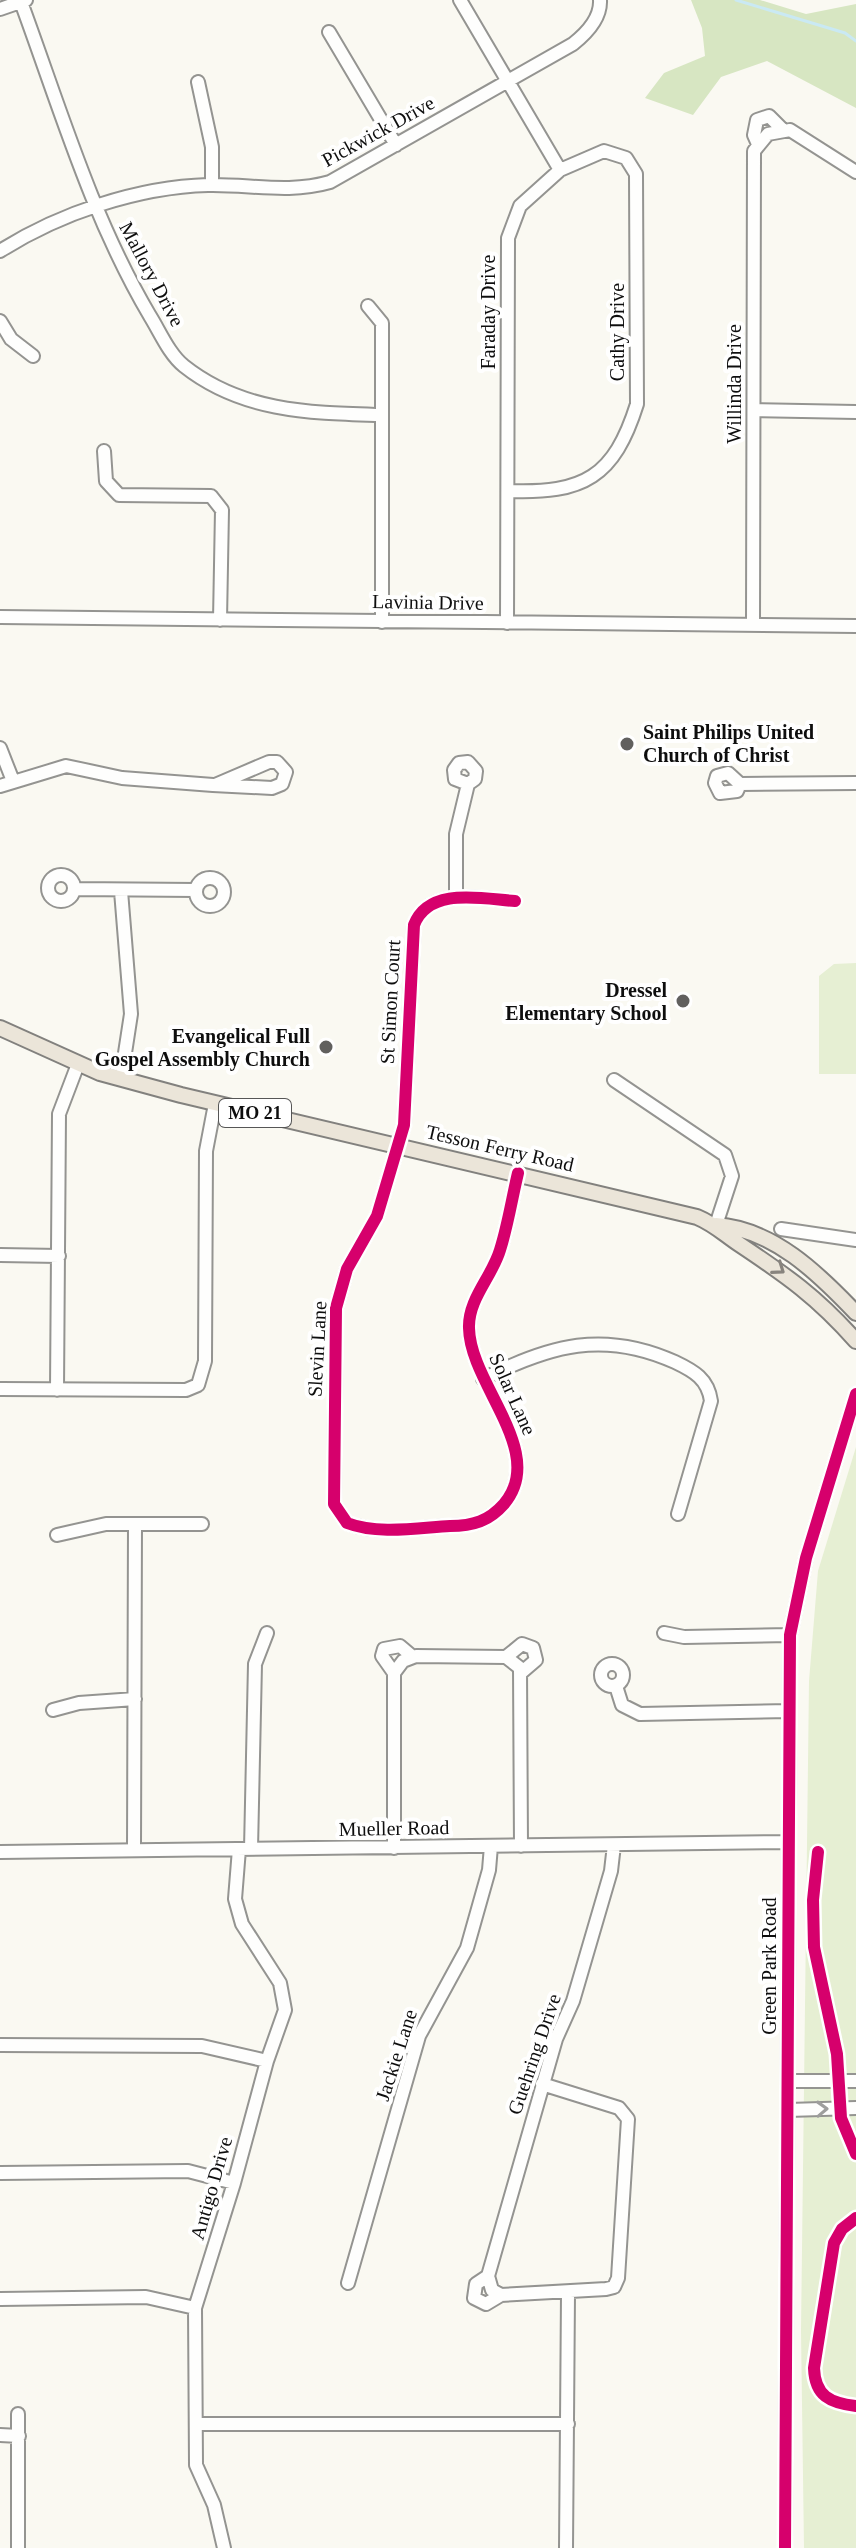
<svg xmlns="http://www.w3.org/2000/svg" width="856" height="2548" font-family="'Times New Roman',serif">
	<rect width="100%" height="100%" fill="#faf9f2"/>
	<path fill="#e6efd3" d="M856 963V1074H819V976L834 964Z
		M856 1447V2548H804L801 2331 809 1681 818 1571Z"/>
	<path fill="#d7e6c2" d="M691 0H760L806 14 856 4V108L767 61 721 77 693 115 645 98 664 73 705 56 702 28Z"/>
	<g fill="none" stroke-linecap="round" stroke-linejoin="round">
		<path stroke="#cae9f3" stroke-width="3" d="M736 0 845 33 856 41"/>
		<g stroke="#949491" stroke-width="16">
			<path id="minor" d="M460 0 560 170
				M21 2C60 108 92 218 150 316 160 332 169 354 184 366 242 412 310 413 380 415
				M0 9 26 0
				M329 32 396 145
				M198 82 212 147V185
				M758 144 754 135 757 120 769 116 783 130
				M0 251C60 213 138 187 208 185 250 184 288 194 330 182L573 44C587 33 601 18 600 0
				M368 306 382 323V622
				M0 321 11 339 33 356
				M754 410 856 412
				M104 451 106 481 119 495 211 496 222 510 220 620
				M0 617 856 626
				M507 623 508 238 520 206 560 170 604 151 626 158 636 174 637 404C614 477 584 494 508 491
				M753 625 754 151 768 134 790 130 856 172
				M0 748 13 781
				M740 784 737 791 720 793 715 783 717 776 728 773 740 784 856 783
				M0 786 66 766 122 778 213 785 272 788 282 784 286 772 277 762H269L215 785
				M48 888a13 13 0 1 1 26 0a13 13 0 1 1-26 0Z
				M196 892a14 14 0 1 1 28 0a14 14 0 1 1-28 0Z
				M74 889 196 890
				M456 897V834L468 784 475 779 476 771 468 762 459 763 454 770 455 779 468 784
				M515 901C483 899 429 886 414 925L404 1125 377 1216 347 1269 336 1308 334 1504 347 1523C378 1535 417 1528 450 1526 473 1526 489 1521 504 1504 548 1452 470 1385 469 1328 468 1299 492 1277 500 1250 508 1225 512 1198 518 1173
				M121 1079 131 1014 121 891
				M614 1080 725 1155 732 1176 716 1225
				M781 1229 856 1240
				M0 1255 59 1256
				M483 1379C550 1345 604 1330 675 1362 694 1371 708 1379 711 1401L678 1514
				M0 1389 186 1390 198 1385 205 1361 206 1151 215 1104
				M57 1390 59 1114 78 1064
				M57 1535 106 1524H202
				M664 1633 684 1637 790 1635
				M506 1657 522 1644 533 1648 536 1660 522 1672
				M601 1675a11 11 0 1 1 22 0a11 11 0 1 1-22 0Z
				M394 1673 382 1656 384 1649 400 1646 413 1657
				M616 1686 622 1705 640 1714 789 1711
				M53 1710 79 1703 135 1699
				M394 1848V1673L403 1661 416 1656 506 1657 520 1668 521 1846
				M251 1849 255 1664 267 1633
				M134 1850 135 1524
				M0 1852 789 1842
				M0 2045 202 2046 267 2061
				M789 2081H856
				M542 2084 619 2108 628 2119 618 2278 614 2287 606 2289 501 2295 492 2290 488 2276 556 2039 573 2001 611 1871 614 1845
				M788 2110 856 2108
				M0 2173 188 2171 234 2183
				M488 2276 476 2284 474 2298 486 2304 501 2295
				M348 2283 419 2036 467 1948 489 1870 491 1846
				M0 2299 146 2297 195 2308
				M18 2414V2548
				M196 2424H568
				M0 2435 19 2436
				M224 2548 214 2505 196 2465 195 2308 234 2183 267 2061 285 2010 280 1983 242 1924 235 1899 239 1849
				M566 2548 568 2294
				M785 2548 790 1635 806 1558 856 1394"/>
		</g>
		<g stroke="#82817e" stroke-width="18">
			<path id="major" d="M0 1028 100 1073 181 1095 697 1217C714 1224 724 1234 739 1244 787 1276 817 1297 856 1341
				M716 1225C773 1229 818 1273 856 1313"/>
		</g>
		<use href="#minor" stroke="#fefefd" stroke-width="12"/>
		<use href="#major" stroke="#ebe5d9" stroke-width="14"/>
		<g stroke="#fff" stroke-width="17">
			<path id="cycleway" d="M515 901C483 899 429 886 414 925L404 1125 377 1216 347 1269 336 1308 334 1504 347 1523C378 1535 417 1528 450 1526 473 1526 489 1521 504 1504 548 1452 470 1385 469 1328 468 1299 492 1277 500 1250 508 1225 512 1198 518 1173
				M818 1852 813 1900 814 1947 837 2054 841 2118 856 2154
				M856 2218 842 2229 834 2243 814 2368C815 2396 830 2403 856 2406
				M785 2548 790 1635 806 1558 856 1394"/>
		</g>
		<use href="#cycleway" stroke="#d6006c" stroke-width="12"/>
	</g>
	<defs><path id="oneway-chevron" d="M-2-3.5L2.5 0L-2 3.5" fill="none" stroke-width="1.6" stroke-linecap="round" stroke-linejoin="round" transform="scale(2)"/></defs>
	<use stroke="#88847e" href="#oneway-chevron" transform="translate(779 1269) rotate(35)"/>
	<use stroke="#9e9e9d" href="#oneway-chevron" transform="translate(822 2109) rotate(-2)"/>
	<g fill="#61605e" stroke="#fff" stroke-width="3">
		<circle cx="627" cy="744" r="8"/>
		<circle cx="683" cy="1001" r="8"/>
		<circle cx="326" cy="1047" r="8"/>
	</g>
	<g text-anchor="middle" stroke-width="8" stroke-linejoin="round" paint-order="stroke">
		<rect fill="#fff" stroke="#565656" stroke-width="2" x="219" y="1099" width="72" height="28" rx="6"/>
		<g font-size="18" font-weight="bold" fill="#0e0e0e">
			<text x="255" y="1119">MO 21</text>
		</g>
		<g font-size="20" fill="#0e0e0e" stroke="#fff">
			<text transform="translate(378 131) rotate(-29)" y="7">Pickwick Drive</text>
			<text transform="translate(152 274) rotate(62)" y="7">Mallory Drive</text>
			<text transform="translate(488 312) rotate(-90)" y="7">Faraday Drive</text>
			<text transform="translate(617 332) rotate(-90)" y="7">Cathy Drive</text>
			<text transform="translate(734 384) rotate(-90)" y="7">Willinda Drive</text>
			<text transform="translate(428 602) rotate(1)" y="7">Lavinia Drive</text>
			<text transform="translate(390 1002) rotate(-87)" y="7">St Simon Court</text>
			<text transform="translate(500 1148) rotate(13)" y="7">Tesson Ferry Road</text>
			<text transform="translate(317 1349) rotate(-87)" y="7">Slevin Lane</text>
			<text transform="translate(513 1394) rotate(66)" y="7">Solar Lane</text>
			<text transform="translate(394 1828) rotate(-1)" y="7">Mueller Road</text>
			<text transform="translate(769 1966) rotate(-90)" y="7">Green Park Road</text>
			<text transform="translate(534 2054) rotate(-71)" y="7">Guehring Drive</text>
			<text transform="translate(396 2055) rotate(-72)" y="7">Jackie Lane</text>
			<text transform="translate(211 2188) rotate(-74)" y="7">Antigo Drive</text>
		</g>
		<g font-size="20" font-weight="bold" fill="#0e0e0e" stroke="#fff" text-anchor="end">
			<text x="643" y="739" text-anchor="start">Saint Philips United<tspan x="643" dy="23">Church of Christ</tspan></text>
			<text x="667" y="997">Dressel<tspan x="667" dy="23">Elementary School</tspan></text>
			<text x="310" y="1043">Evangelical Full<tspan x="310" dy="23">Gospel Assembly Church</tspan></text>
		</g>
	</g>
</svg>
